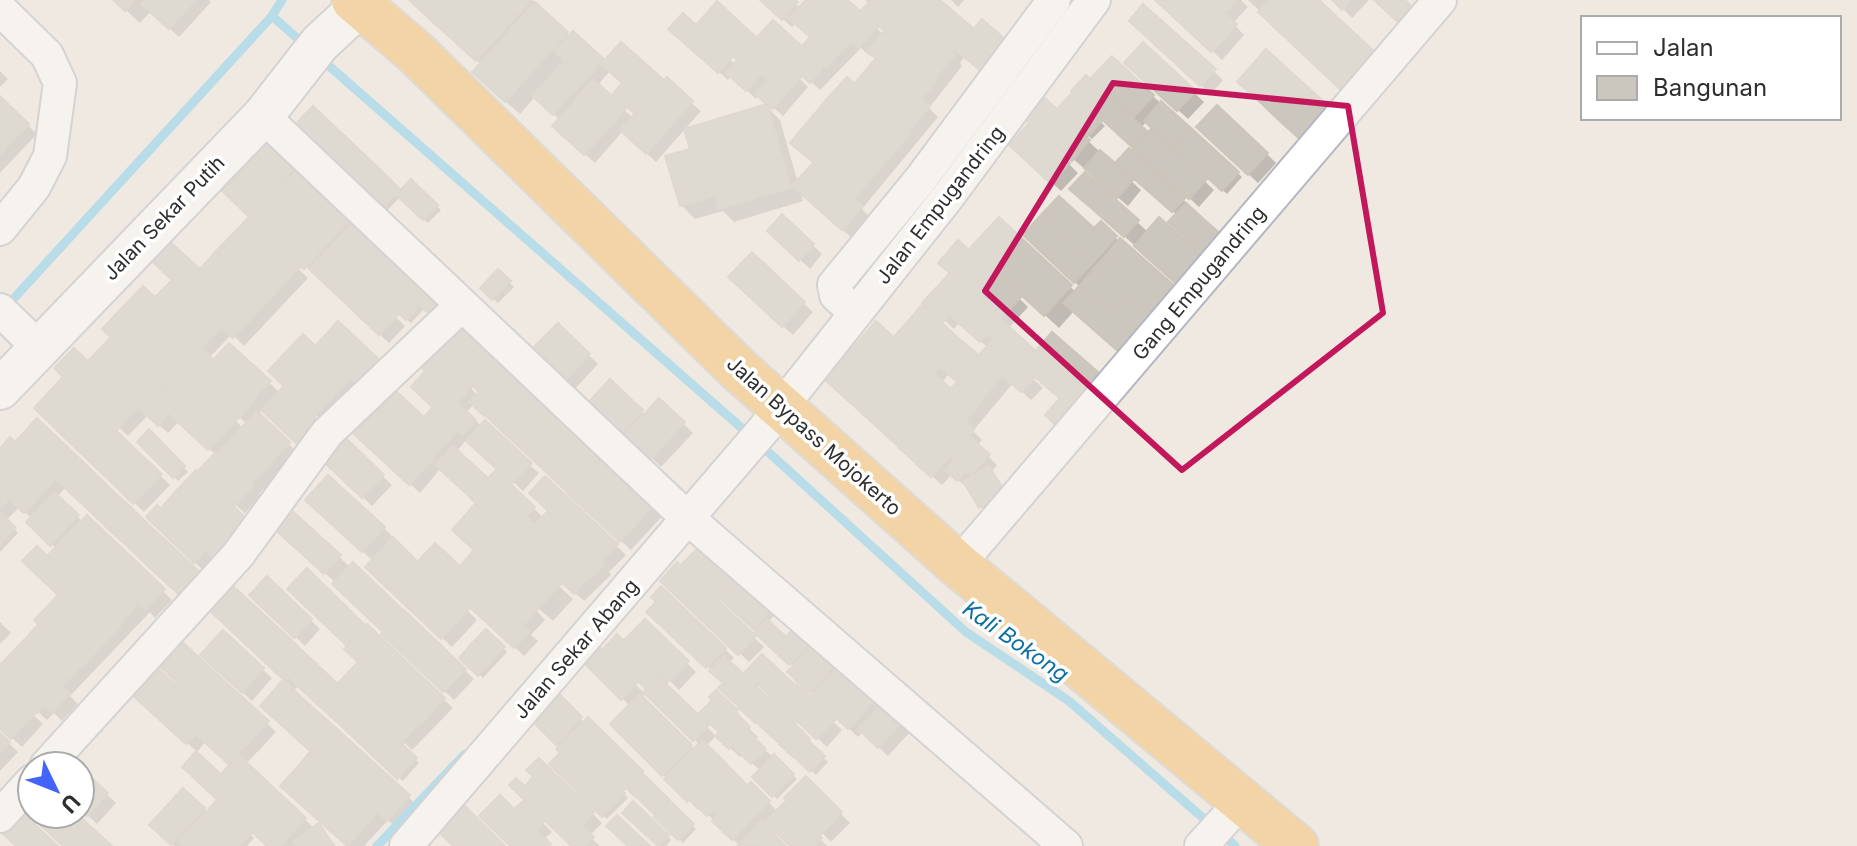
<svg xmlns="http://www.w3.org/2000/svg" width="1857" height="846" font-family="Inter,sans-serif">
	<rect width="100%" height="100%" fill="#efe9e1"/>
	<path fill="#0003" fill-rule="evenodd" d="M115 0H209L211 2 179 37 151 11 140 23Z
		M410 0H532L571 37 573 34 605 63 621 45 701 111 656 162 623 131 595 163 564 135 560 120 535 97 520 114 488 86 481 64ZM610 71 624 83 616 93 637 114 633 118 597 86Z
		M761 0H792L800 8 805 0H845L900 49 903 46 866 0H887L908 14 894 0H937L974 32 965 56 960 63 962 66 929 108 938 117 862 209 870 217 852 238 801 193 803 201 734 222 723 211 695 219 681 205 692 150 766 106 780 120 798 183 815 163 854 86 875 62 884 69 887 66 872 53 870 56 861 48 820 90 788 61 785 64 808 87 783 116 759 95 756 99 732 76 728 80 680 38 683 16 736 65 740 60 709 33 717 4 757 40 773 23 802 49 812 37 796 23 792 27Z
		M951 0H964L958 7Z
		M1157 0H1241L1248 7 1233 23 1244 35 1222 60Z
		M1248 0H1316L1383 63 1351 97Z
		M1334 0H1367L1368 1 1352 18Z
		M1140 30 1214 71 1223 80 1211 94Z
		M1143 45 1204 102 1188 119 1136 72Z
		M1112 59 1242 177 1227 194 1184 155 1181 159 1214 190 1199 207 1083 100 1091 81ZM1147 121 1171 144 1168 147 1141 128Z
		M0 71 8 79 0 87Z
		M1072 96 1105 126 1092 139 1060 109Z
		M0 99 37 134 0 173Z
		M1045 101 1141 190 1128 206 1037 128Z
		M313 109 401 192 411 182 441 210 428 223 400 197 381 217Z
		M272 135 459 314 425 308 411 323 337 253 333 257 405 326 389 343 221 188Z
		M1208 136 1267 154 1276 163 1258 183Z
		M1129 150 1188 204 1177 215 1119 162Z
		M1020 154 1069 164 1078 173 1061 191Z
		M1085 174 1148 232 1145 255 1102 216Z
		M782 216 822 254 810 269 770 231Z
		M999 220 1076 292 1080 287 1034 245 1094 231 1101 224 1120 242 1074 311 1059 328 987 262Z
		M248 221 308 278 244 346 232 334 209 358 214 362 229 345 280 393 283 390 325 430 306 450 263 409 258 415 298 453 259 494 261 496 245 513 212 484 210 486 258 533 204 571 149 517 161 511 216 455 179 421 168 433 148 415 128 436 57 368 88 364 174 280 200 272ZM151 373 184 404 180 408 148 375ZM210 391 247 424 243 428 208 394Z
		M752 255 813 312 793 335 740 287Z
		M498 272 514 287 498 303 483 288Z
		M952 274 1019 298 1028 307 1009 328 1066 376 1068 373 1112 389 1062 399 998 341 995 344 1043 388 1031 400 1013 383 973 431 982 440 977 446 997 465 992 471 1013 502 990 516 980 506 969 487 967 488 952 474 942 485 840 393 922 308 979 358 988 348 960 322 954 329 925 303ZM950 373 959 382 951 391 941 383Z
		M338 324 371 395 326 424 271 371 315 349Z
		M464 325 667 511 631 550 474 404 466 413 539 473 523 491 467 439 456 452 488 481 496 473 544 518 550 511 545 479 626 555 609 572 611 575 584 601 441 468 420 493 346 424 391 389 424 420 435 408 413 387 428 371 424 367ZM472 383 482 392 478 396 469 386ZM537 524 554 540 551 543 534 527Z
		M558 326 598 364 572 392 531 353Z
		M62 381 170 485 144 512 37 408Z
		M610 382 645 415 659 400 693 433 661 467 633 440 626 448 585 409Z
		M37 421 66 487 57 497 83 522 87 518 172 600 155 618 150 612 70 696 78 704 62 721 54 713 47 720 0 675V668L42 624 60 596 47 559 57 549 28 522 32 518 19 507 6 521 18 533 0 552V451L15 445Z
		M149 432 188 472 178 481 140 442Z
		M347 442 392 485 372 506 327 463Z
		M475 507 573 599 553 621 538 608 536 610 545 620 531 635 538 641 524 656 464 599 460 603 477 620 452 647 377 576 373 561 317 509 384 528 418 564 435 546 460 569 477 551ZM480 581 494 594 491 597 477 584Z
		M288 510 351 568 353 565 474 679 454 700 393 643 336 583 283 535Z
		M705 543 776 614 768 622 786 640 797 628 909 733 888 756 863 732 858 737 823 704 789 672 794 667 685 564Z
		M678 565 764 647 749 662 663 581Z
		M307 571 453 708 412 750 405 743 402 746 419 763 403 781 299 685 293 691 418 806 397 829 388 820 364 846H348L283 786 313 752 263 706 286 680 232 588 338 686 357 666 379 686 383 683 290 588Z
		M267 579 320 629 305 646 252 595Z
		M661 589 734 658 729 663 799 728 813 744 811 746 828 762 816 775 730 697 726 684 649 612 658 602Z
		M645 621 696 672 679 690 670 681 665 686 716 736 706 746 747 788 751 784 778 812 785 804 827 846H793L768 822 764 826 784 846H740L700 807 698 810 613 724 630 706 586 663 600 650 645 694 641 698 695 750 700 745 646 692 649 689 607 648 624 643Z
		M0 622 11 633 0 644Z
		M486 632 507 652 483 678 462 658Z
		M223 633 272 678 252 701 212 664Z
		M762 656 842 730 827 747 748 672Z
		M0 684 43 724 22 747 0 727Z
		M716 692 741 716 738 718 758 737 755 741 797 779 777 799 755 777 761 771 742 754 740 757 727 745 722 732 702 713 714 700Z
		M194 697 267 723 276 732 246 764 315 829 319 826 336 846H269L221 777 232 765 206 741 197 752 142 702 192 700Z
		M559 697 585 723 588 720 696 829 683 843 637 795 634 797 622 785 618 788 628 798 607 819 551 764 563 753 560 747 535 721Z
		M0 735 18 752 0 771Z
		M539 760 602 823 589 836 600 846H574L525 789 536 777Z
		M80 770 116 803 97 824 80 808Z
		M806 779 850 823 831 842 787 798Z
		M184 790 208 813 217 803 254 838 247 846H240L212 820 209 823 234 846H174L152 824Z
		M523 804 552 832 543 840 550 846H513L514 812Z
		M634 804 671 840 666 846H661L625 813Z"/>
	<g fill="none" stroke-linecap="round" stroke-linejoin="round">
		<path stroke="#75cff0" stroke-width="9" d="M272 16 306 46
			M320 58 744 430 966 632 1069 701 1235 846
			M6 307 272 16 282 0
			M377 846 465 754"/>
	</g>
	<path fill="#cbc7bf" stroke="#cbc5ba" stroke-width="2" d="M113 0H135L125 11Z
		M145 0H195L169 29 141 4Z
		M409 0H475L445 33Z
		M475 0 487 11 496 0 516 17 476 61 445 33Z
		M476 0H495L487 10Z
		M497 0H531L516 17Z
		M760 0H795L798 2 782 20Z
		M806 0H848L878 27 859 48Z
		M806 0 851 41 827 67 803 45 810 37 788 18Z
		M871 0H890L898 7 881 28 861 11Z
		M893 0H912L904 10Z
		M913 0H940L973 28 953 51 905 10Z
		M1155 0H1184L1225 38 1211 52Z
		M1184 0H1210L1237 24 1225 38Z
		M1211 0H1236L1225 13Z
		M1269 0H1283L1358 71 1340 89 1258 12Z
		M1283 0H1319L1375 52 1358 71Z
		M1332 0H1351L1342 10Z
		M1374 0H1405L1412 7 1398 22Z
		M717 1 756 37 736 59 697 24Z
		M535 2 568 32 505 102 472 72Z
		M1143 4 1216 69 1200 86 1129 21Z
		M898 7 955 55 937 76 881 28Z
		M683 13 732 57 718 73 668 29Z
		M982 19 1014 47 999 64 967 36Z
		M773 20 824 66 810 83 758 36Z
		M573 31 604 59 585 80 554 52Z
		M883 32 900 46 884 65 867 51Z
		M967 36 999 64 988 77 956 50Z
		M757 38 801 77 772 109 755 94 768 80 761 74 746 91 726 73Z
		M621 42 663 79 633 112 613 94 622 83 601 64Z
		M1143 42 1196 91 1177 111 1124 63Z
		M900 46 938 79 922 98 884 65Z
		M1266 49 1290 71 1261 103 1237 82Z
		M1112 56 1154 95 1134 117 1091 78Z
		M875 59 930 106 910 130 855 83Z
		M564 61 585 80 553 115 532 96Z
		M1290 71 1312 91 1283 124 1261 103Z
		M1086 75 1147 131 1132 147 1071 91Z
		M667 77 693 101 646 154 620 130Z
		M847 77 911 133 891 156 826 100Z
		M593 79 626 108 611 126 578 97Z
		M1312 91 1332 109 1302 141 1283 124Z
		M1072 93 1102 121 1087 137 1057 109Z
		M0 96 29 124 0 154Z
		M578 97 611 126 584 155 552 126Z
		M1045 98 1090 140 1072 161 1025 119Z
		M826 100 891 156 870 180 806 124Z
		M1161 101 1191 128 1174 148 1144 121Z
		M767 104 791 188 718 209 715 196 680 206 665 156 690 149 684 129Z
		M1217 105 1268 153 1248 175 1196 127Z
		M313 106 346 137 322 163 289 131Z
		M806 124 870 180 855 198 790 143Z
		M1028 124 1070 163 1051 184 1009 145Z
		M1191 128 1215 150 1198 169 1174 148Z
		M1151 129 1168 144 1150 164 1133 149Z
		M272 132 302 160 284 180 254 151Z
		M346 137 367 157 343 183 322 163Z
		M1168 144 1207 179 1189 199 1150 164Z
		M1129 148 1154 170 1141 185 1116 162Z
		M1100 150 1134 179 1117 198 1084 168Z
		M1215 150 1239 172 1222 191 1198 169Z
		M254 151 284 180 274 191 243 162Z
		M367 157 386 175 362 201 343 183Z
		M305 161 359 211 338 233 285 183Z
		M243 162 274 191 263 202 233 173Z
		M813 163 863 206 842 230 792 186Z
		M1154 170 1185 198 1172 212 1141 185Z
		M1085 172 1105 190 1090 207 1069 189Z
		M233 173 263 202 249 217 219 188Z
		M386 175 400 189 376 214 362 201Z
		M411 179 438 205 423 220 396 195Z
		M285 183 338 233 320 252 267 201Z
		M1105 190 1139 220 1124 237 1090 207Z
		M1059 196 1094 228 1101 221 1117 236 1092 264 1040 216Z
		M267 201 320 252 304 269 251 218Z
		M1186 203 1225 238 1208 257 1168 222Z
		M782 214 814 244 799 261 767 231Z
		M358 216 382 238 352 270 329 248Z
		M1040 216 1092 264 1074 283 1023 235Z
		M999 217 1072 285 1044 316 970 248Z
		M1159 217 1207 259 1181 288 1134 246Z
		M248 218 300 267 279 289 227 240Z
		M382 238 408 263 379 295 352 270Z
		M1120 238 1184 294 1170 310 1107 254Z
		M167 239 200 269 181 289 149 258Z
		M227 240 279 289 269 300 216 251Z
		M958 240 1021 297 1001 319 938 263Z
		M327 249 398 315 379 335 309 269Z
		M216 251 269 300 252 318 200 269Z
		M752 252 805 302 782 327 728 277Z
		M1107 254 1170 310 1158 324 1094 268Z
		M408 263 451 303 435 320 393 280Z
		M1094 268 1158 324 1144 340 1081 284Z
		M200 269 252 318 233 338 181 289Z
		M498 269 511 281 492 300 480 288Z
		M949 274 1000 320 980 342 949 315 943 322 922 303Z
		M393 280 419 306 406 320 379 295Z
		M171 281 220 328 205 344 155 297Z
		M1081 284 1144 340 1127 359 1063 303Z
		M143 286 205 344 183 367 121 309Z
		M922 305 962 341 934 372 894 337Z
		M121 309 183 367 164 387 102 329Z
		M1002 320 1035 350 1022 365 989 335Z
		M338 321 383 363 361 387 316 345Z
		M876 321 950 388 930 410 856 344Z
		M464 322 489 346 462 375 436 351Z
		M558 323 590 354 562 384 528 353Z
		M1052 332 1105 378 1091 394 1038 348Z
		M303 334 350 379 331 399 284 354Z
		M110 338 178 403 158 426 89 360Z
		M993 339 1035 377 1021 392 979 355Z
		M962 341 979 355 956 381 939 366Z
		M229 343 271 381 255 397 215 358Z
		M856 344 930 410 898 446 824 379Z
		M489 346 506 361 478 391 462 375Z
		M74 348 137 408 118 429 54 368Z
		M1038 348 1068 375 1052 392 1022 365Z
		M202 349 256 399 239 418 185 367Z
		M435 353 472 387 458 402 421 367Z
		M284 354 331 399 315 416 268 371Z
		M979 355 1002 376 980 402 956 381Z
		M508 361 522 375 484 416 469 402Z
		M184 368 237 419 208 450 170 415 181 404 165 388Z
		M424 372 476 420 462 435 411 387Z
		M524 374 548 397 509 438 485 415Z
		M1068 375 1095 399 1064 433 1045 415 1060 398 1052 392Z
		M62 378 121 435 92 464 34 408Z
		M610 379 643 410 615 440 582 409Z
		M956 383 980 404 966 420 960 415 916 463 898 447Z
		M391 386 424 417 409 434 375 403Z
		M283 387 317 420 296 443 261 410Z
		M549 397 567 414 528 455 510 439Z
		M368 398 434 459 409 485 343 424Z
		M659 398 685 422 651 459 625 435Z
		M432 408 457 431 433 457 409 434Z
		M257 411 290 442 272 462 238 431Z
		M567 414 606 451 567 492 528 455Z
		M959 416 974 429 931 477 916 464Z
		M37 418 78 457 56 480 16 441Z
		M485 420 532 463 512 483 466 441Z
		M149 429 185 466 173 478 137 442Z
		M238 431 272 462 252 482 219 451Z
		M121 435 138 452 110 481 92 464Z
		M10 437 55 480 40 496 0 458V448Z
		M969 437 990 454 971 475 966 470 957 481 945 470 954 460 951 457Z
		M347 439 384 475 362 498 325 463Z
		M453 446 487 477 470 497 435 465Z
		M217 451 254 486 235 505 198 471Z
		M138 452 162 474 133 504 110 481Z
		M607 452 659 500 639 521 588 473Z
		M78 457 114 492 93 514 56 480Z
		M0 460 39 497 24 513 0 491Z
		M989 466 1005 492 979 508 963 481Z
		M196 470 250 522 232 542 177 490Z
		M496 470 535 507 510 534 470 498Z
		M588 473 639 521 620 542 568 494Z
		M328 475 385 527 362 552 305 500Z
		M545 476 618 544 602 561 529 493Z
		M177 490 232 542 215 559 161 508Z
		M54 492 79 515 50 546 26 522Z
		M114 492 131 507 109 530 93 514Z
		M0 493 8 500 0 509Z
		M475 504 561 584 538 609 452 530Z
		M157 505 206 550 194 563 146 517Z
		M131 507 147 523 126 545 109 530Z
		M288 507 341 555 324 574 271 526Z
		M0 512 16 528 0 544Z
		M547 512 604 564 592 577 535 524Z
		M87 515 140 565 120 586 67 536Z
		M526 517 554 543 538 560 510 534Z
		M147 523 172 546 151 569 126 545Z
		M66 536 112 580 94 598 48 555Z
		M393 537 416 560 388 589 365 567Z
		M705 541 740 573 718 598 682 564Z
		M435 543 469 574 453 592 419 560Z
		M554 543 590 576 574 594 538 560Z
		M37 546 72 580 58 595 22 561Z
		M172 546 207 579 186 601 151 569Z
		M474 550 538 609 524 624 461 565Z
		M416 560 469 609 441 639 388 589Z
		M353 562 402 609 382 631 332 584Z
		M677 562 756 636 738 655 660 581Z
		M140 565 165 589 145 610 120 586Z
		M307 568 365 625 346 645 287 589Z
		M469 574 491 594 475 612 453 592Z
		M267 576 312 619 294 638 249 595Z
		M741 576 752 587 731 609 720 599Z
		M72 580 121 626 106 642 58 595Z
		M112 580 138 605 120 624 94 598Z
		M232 585 282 631 258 656 209 610Z
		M661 586 726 648 706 668 646 612 656 602 651 597Z
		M752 589 773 608 753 629 732 610Z
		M491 594 530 631 514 648 475 612Z
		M58 595 106 642 94 654 46 608Z
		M46 608 94 654 83 667 34 620Z
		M404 610 466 669 443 692 381 634Z
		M645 619 689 661 668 682 625 639Z
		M767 619 786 637 796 626 812 640 789 665 754 632Z
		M367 624 445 698 422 723 344 649Z
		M38 625 81 666 67 681 24 640Z
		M486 629 505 647 494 658 475 640Z
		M223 630 264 668 242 693 200 655Z
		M282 631 308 656 285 681 258 656Z
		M617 634 659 674 645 688 604 648Z
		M820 636 843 657 809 693 787 672Z
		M178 638 229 685 206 710 156 663Z
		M475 640 494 658 478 676 459 658Z
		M23 641 66 681 62 686 70 693 52 713 44 705 37 713 0 678V665Z
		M600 647 637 683 621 700 584 663Z
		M762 654 794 684 777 702 745 672Z
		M724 656 757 686 738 706 718 688 723 683 709 671Z
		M309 657 324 671 304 692 289 678Z
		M357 663 379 684 361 703 338 683Z
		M842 663 859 680 829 712 811 695Z
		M155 666 211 717 186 744 130 693Z
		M324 671 337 683 317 704 304 692Z
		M659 677 709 725 693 741 643 692Z
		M283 680 310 705 287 730 260 706Z
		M0 681 35 714 11 739 0 729Z
		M861 681 878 697 848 729 831 713Z
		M337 683 356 701 337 722 317 704Z
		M379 684 421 722 402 742 361 703Z
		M796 684 835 720 816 739 778 703Z
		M229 685 269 721 246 746 206 710Z
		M758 688 775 703 755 723 739 708Z
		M716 690 738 710 718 731 699 713 712 700 709 697Z
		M559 694 582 717 556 745 532 721Z
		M640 694 692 745 662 776 610 724Z
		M356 701 394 736 374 757 337 722Z
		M775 703 796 723 778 742 757 723Z
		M882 704 901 723 878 748 858 729Z
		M310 705 335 727 312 753 287 730Z
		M737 714 750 727 747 731 766 749 751 764 732 746 729 749 715 736Z
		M211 717 244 747 228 764 196 734Z
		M588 717 643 771 624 790 569 736Z
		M796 725 810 739 793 757 779 744Z
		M335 727 382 770 359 796 312 753Z
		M0 733 10 742 0 752Z
		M394 736 417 758 397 779 374 757Z
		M568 736 610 778 587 802 549 764 560 753 556 749Z
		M702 740 726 763 687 802 664 779Z
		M809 741 825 756 810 772 794 757Z
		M196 751 288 837 280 846H267L182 767Z
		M310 752 377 813 359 833 293 772Z
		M774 754 794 774 772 797 752 777Z
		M239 755 306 818 288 837 221 774Z
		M539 758 594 812 582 825 526 770Z
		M727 765 746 784 717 814 712 810 707 816 691 801Z
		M80 767 108 793 87 816 80 810Z
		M382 770 410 795 387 821 359 796Z
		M293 772 359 833 347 846 280 786Z
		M643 774 669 799 654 814 628 789Z
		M806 776 842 812 821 834 784 798Z
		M533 777 594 837 585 846H571L509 785 516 778 525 786Z
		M610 778 625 793 602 817 587 802Z
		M751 782 770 801 732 840 712 821Z
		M183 788 205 808 171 845 149 825Z
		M500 795 514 809 523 801 544 822 536 830 551 844 549 846H510L479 816Z
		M458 799 505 846H453L432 825Z
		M217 800 252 833 239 846 204 814Z
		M633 801 669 835 658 846 622 813Z
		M670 801 694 824 678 840 654 817Z
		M785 802 822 838 815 846H790L765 822Z
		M32 812V814H77L112 846H63L29 815Z
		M22 813 58 846H16L3 834Z
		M203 815 237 846H182L178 842Z
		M617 815 650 846H628L606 826Z
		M761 821 786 846 738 845Z
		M319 823 334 846H296L293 841Z"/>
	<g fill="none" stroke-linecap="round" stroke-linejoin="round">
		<g stroke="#b4b7c1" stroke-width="36">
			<path id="minor" d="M0 9 47 55 60 83 50 156 34 187 0 229
				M263 116 683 514 1066 846
				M0 310 39 348
				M856 313 836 295 834 285 920 180 1054 0
				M958 565 1440 0
				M46 766 238 555 327 433 461 306
				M0 816 32 781
				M406 846 764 429 947 198 1094 0
				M1201 846 1242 801"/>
		</g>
		<g stroke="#b4b7c1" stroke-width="44">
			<path id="tertiary" d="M0 389 263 116 320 43 360 6"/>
		</g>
		<g stroke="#c9c9c9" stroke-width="48">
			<path id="trunk" d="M354 0 415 52 737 368 958 565 1296 846"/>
		</g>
		<use href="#minor" stroke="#fff" stroke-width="32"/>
		<use href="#tertiary" stroke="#fff" stroke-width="40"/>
		<use href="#trunk" stroke="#f8ba60" stroke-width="44"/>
	</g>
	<path d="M0 0H1857V846H0ZM1113 83 1348 106 1383 313 1182 470 985 291Z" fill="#efe9e1" fill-opacity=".55" fill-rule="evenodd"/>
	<path fill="none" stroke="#c2185b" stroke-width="6" stroke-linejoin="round" d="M1113 83 1348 106 1383 313 1182 470 985 291Z"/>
	<g text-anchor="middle" stroke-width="7" stroke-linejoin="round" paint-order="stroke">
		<g font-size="20" fill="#2e2e2e" stroke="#fff">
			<text transform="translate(940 205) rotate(-52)" y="7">Jalan Empugandring</text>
			<text transform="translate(164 218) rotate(-46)" y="7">Jalan Sekar Putih</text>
			<text transform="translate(1199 283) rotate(-50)" y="7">Gang Empugandring</text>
			<text transform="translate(814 436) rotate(42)" y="7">Jalan Bypass Mojokerto</text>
			<text transform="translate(576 649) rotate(-49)" y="7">Jalan Sekar Abang</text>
		</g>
		<g font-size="22" font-style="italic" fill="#0d6fa3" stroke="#fff">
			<text transform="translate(1016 641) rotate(35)" y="8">Kali Bokong</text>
		</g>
	</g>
	<rect x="1581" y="16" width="260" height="104" fill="#ffffff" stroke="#ababab" stroke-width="2"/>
	<rect x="1597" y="42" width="40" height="12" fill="#ffffff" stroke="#ababab" stroke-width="2"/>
	<text x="1653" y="56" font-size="24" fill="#2e2e2e">Jalan</text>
	<rect x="1597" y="76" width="40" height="24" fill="#cbc7bf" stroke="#ababab" stroke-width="2"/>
	<text x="1653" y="96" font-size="24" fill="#2e2e2e">Bangunan</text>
	<g transform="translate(56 790) rotate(133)"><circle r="38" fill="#ffffff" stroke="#ababab" stroke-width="2"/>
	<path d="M0-6L14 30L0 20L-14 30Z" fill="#4264fb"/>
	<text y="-12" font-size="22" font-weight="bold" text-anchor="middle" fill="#2e2e2e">U</text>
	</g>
</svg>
